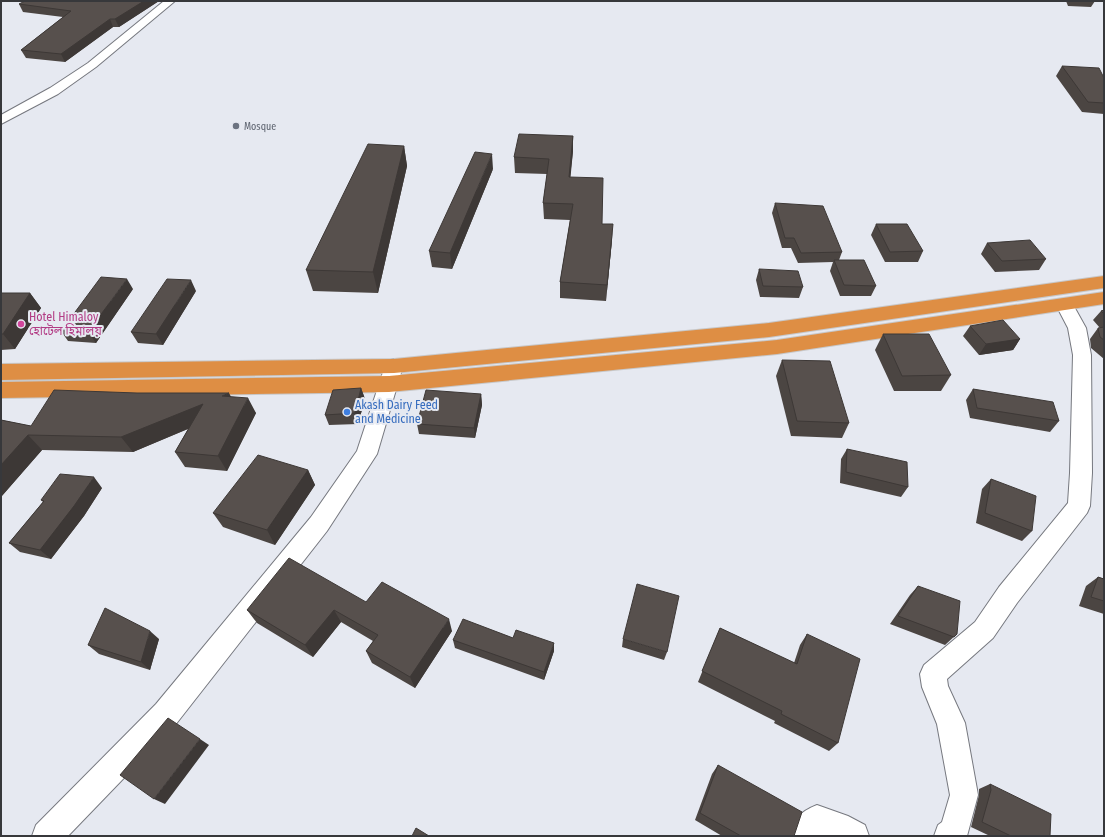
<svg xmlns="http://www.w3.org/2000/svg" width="1105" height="837" font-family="'Fira Sans Condensed','Noto Sans Bengali',sans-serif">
	<rect width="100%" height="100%" fill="#e6e9f1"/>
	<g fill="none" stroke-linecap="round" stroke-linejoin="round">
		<g stroke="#76787f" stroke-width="2">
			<path id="minor" d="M164 1H175L96 67 58 94 1 124V115L50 88 88 63Z
				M1065 299 1071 301 1086 328 1091 355 1092 473 1090 506 1087 513 1017 603 993 638 947 679 948 686 965 723 978 795 967 836H934L938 825 942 822 950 795 937 724 922 687 920 674 924 665 975 622 999 587 1068 503 1070 473 1073 355 1068 328 1056 305 1059 301Z
				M394 359 401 361 403 366 377 454 327 531 176 724 68 836H32L36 825 156 704 311 517 357 451 385 366 387 361Z
				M817 805 848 816 865 825 869 836H789C794 818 800 812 817 805Z"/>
		</g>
		<g stroke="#c7c7c8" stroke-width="2">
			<path id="trunk" d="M1104 276V288L769 337 394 373 1 380V364L394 359 769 323Z
				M1104 292V304L777 354 389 392 1 398V382L389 376 777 340Z"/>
		</g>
		<use href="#minor" fill="#fff" fill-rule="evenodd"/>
		<use href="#trunk" fill="#de8e44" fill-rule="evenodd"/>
	</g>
	<path fill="#4b4542" d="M159 1 119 27H113L65 62 26 58 21 50 63 17 23 12 19 4Z
		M1066 1H1095L1091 7 1068 6Z
		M1062 66 1104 78V114L1082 112 1056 76Z
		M573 136V151L570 177 602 224 612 240 606 301 560 298V282L570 220 544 219 543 203 547 174 515 173 514 157Z
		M404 146 407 166 378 293 313 291 306 270Z
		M493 169 452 269 432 267 429 251Z
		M775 203 842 252 839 260 876 286 871 296H840L830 271 833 262 798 263 791 248H782L772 213Z
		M876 224 923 251 918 262H885L871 235Z
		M987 243 1046 259 1039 270 995 272 981 254Z
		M759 269 803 287 799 298 760 297 756 280Z
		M133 289 96 343 68 341 61 331Z
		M196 291 163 345 138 343 131 332Z
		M1 293H30L41 308 15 349 1 350Z
		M1104 310V359L1091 348 1090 339 1098 328H1100L1093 320 1101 311Z
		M970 326 1020 339 1013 350 979 355 963 336Z
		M883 334 951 375 941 391H894L875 350Z
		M782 360 849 423 842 438 791 436 776 376Z
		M361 388 365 399 358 424 329 425 325 415Z
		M973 389 1059 421 1050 432 970 418 966 400Z
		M481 394 482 405 475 438 419 434 417 424Z
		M231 397 256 413 227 471 185 467 175 452 188 429 133 452 42 450 1 497V420L31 426Z
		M847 449 908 487 901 497 840 483 841 459Z
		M308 470 315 485 275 545 223 527 213 513Z
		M991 479 1032 531 1022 541 976 523 982 489Z
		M102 488 84 516 51 559 20 552 9 543 43 502 41 500Z
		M1098 577 1104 579V614L1079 606 1086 586Z
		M918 586 957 634 945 645 890 624 910 595Z
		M366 602 452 631 415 688 372 663 366 651 373 641 341 622 313 657 257 623 247 610Z
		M720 628 794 663 800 645 807 634 838 743 829 751 774 723 775 721 698 682Z
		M513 638 554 651 544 680 455 648 453 640Z
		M159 639 150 670 99 654 88 645Z
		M623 639 667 652 664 660 622 647Z
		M718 765 794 836H722L695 820 712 774Z
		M990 784 1050 836H990L971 827 979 795V789Z"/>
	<path fill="#3d3836" d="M144 1H159L119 27 115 19Z
		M110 19 113 27 65 62 61 54Z
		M573 136V151L569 193V177Z
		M404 146 407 166 378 293 373 272Z
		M492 154 493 169 452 269 450 253Z
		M613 224 612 240 606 301 607 285Z
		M127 279 133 289 96 343 88 332Z
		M191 280 196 291 163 345 156 334Z
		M30 293 41 308 15 349 3 334Z
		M1020 339 1013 350 979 355 986 344Z
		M361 388 365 399 358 424 355 413Z
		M229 393 237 408 222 396Z
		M481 394 482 405 475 438 474 428Z
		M248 398 256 413 227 471 218 456Z
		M203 404 211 419 133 452 121 437Z
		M28 435 42 450 1 497V465Z
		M308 470 315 485 275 545 267 530Z
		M94 477 102 488 84 516 51 559 40 550Z
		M334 610 341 622 313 657 305 645Z
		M449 619 452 631 415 688 410 677Z
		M150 631 159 639 150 670 141 662Z
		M554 643V651L544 680V672Z
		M200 739 209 745 165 804 154 799Z"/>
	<path fill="#57504d" stroke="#3d3836" d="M25 1H144L115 19H110L61 54 21 50 71 11 19 4Z
		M1062 66 1099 68 1104 78V103L1088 102Z
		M519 134 573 136 569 177 603 178 602 224H613L607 285 560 282 573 204 543 203 549 159 514 157Z
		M368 144 404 146 373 272 306 270Z
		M475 152 492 154 450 253 429 251Z
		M775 203 823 206 842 252 801 253 794 238H785Z
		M876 224H907L923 251 890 252Z
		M1030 240 1046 259 1002 261 987 243Z
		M834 260H864L876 286 844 285Z
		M759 269 798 271 803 287 763 286Z
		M101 277 127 279 88 332 61 331Z
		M167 279 191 280 156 334 131 332Z
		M1 293H30L3 334H1Z
		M1104 310V314L1101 311Z
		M1003 320 1020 339 986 344 970 326Z
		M1104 327V340L1100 337 1098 328Z
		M883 334H929L951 375 902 376Z
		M782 360 830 361 849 423 797 421Z
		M361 388 355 413 325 415 333 390Z
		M973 389 1053 402 1059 421 977 408Z
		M54 390 137 393H229L222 396 248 398 218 456 175 452 203 404 121 437 28 435 1 465V420L31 426Z
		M426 390 481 394 474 428 417 424Z
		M847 449 907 462 908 487 846 472Z
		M258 455 308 470 267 530 213 513Z
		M60 474 94 477 74 506 40 550 9 543 44 501 41 500Z
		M991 479 1036 496 1032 531 985 513Z
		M289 558 366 602 382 582 449 619 410 677 366 651 378 635 334 610 305 645 247 610Z
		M1098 577 1104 579V601L1091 597Z
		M637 584 679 596 667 652 623 639Z
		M918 586 960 601 957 634 954 637 898 616Z
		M105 608 150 631 141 662 88 645Z
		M463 619 513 638 516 630 554 643 544 672 453 640Z
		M720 628 797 664 807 634 860 659 838 743 781 714 782 711 702 671Z
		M168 718 200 739 154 799 120 775Z
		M718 765 802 812 794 836H741L700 813Z
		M990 784 1051 814 1050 836H1011L982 822 991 790Z
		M416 828 429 836H412Z"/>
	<circle fill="#6b7280" stroke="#e6e9f1" stroke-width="1.5" cx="236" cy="126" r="4"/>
	<circle fill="#d1479c" stroke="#e6e9f1" stroke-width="1.5" cx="21" cy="324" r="4"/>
	<circle fill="#3f7fe0" stroke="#e6e9f1" stroke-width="1.5" cx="347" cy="412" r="4"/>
	<g text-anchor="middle" stroke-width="4" stroke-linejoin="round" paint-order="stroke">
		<g font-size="10" fill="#5b616d" stroke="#e6e9f1" text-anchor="start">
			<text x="244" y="130">Mosque</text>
		</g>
		<g font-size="12" fill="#b23c85" stroke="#e6e9f1" text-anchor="start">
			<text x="29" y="321">Hotel Himaloy<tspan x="29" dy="14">হোটেল হিমালয়</tspan></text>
		</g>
		<g font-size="12" fill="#366cbe" stroke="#e6e9f1" text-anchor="start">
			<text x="355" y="409">Akash Dairy Feed<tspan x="355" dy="14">and Medicine</tspan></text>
		</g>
	</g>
	<rect width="1105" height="837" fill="none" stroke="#37383b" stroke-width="4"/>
</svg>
